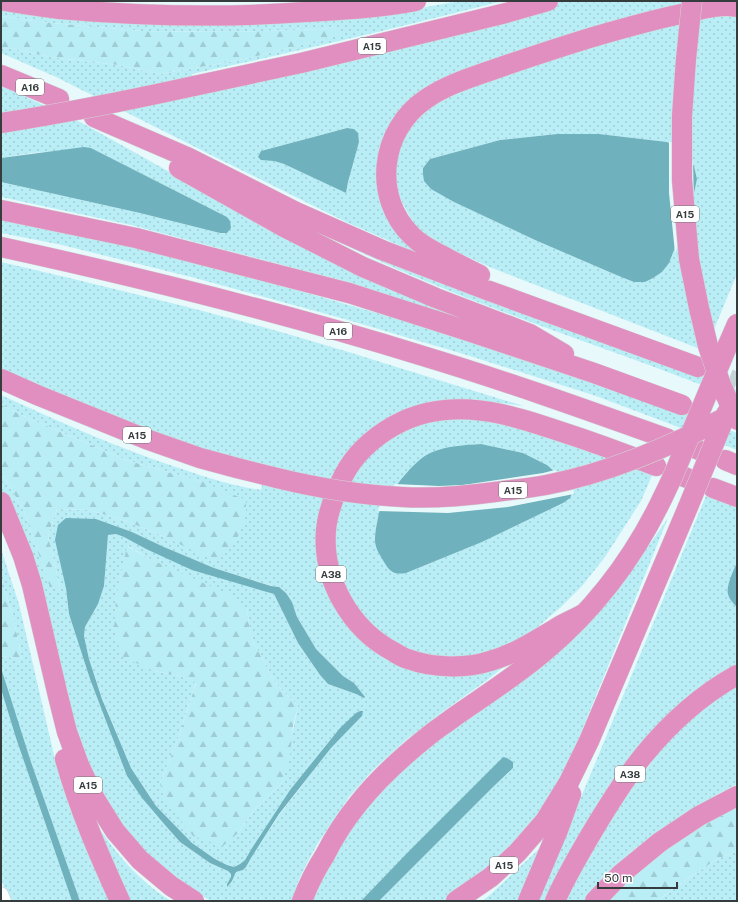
<svg xmlns="http://www.w3.org/2000/svg" width="738" height="902" font-family="'Public Sans',sans-serif">
	<defs>
		<pattern id="grass-dots" width="8" height="8" patternUnits="userSpaceOnUse"><rect width="8" height="8" fill="#baeef6"/><path d="M2 2h.1M6 6h.1" fill="none" stroke="#a0cdd4" stroke-width="1.8" stroke-linecap="round"/></pattern>
		<pattern id="forest-firs" width="22" height="20" patternUnits="userSpaceOnUse"><rect width="22" height="20" fill="#baeef6"/><path d="M5 1l3.5 6h-7zM16 11l3.5 6h-7z" fill="#a0cdd4"/></pattern>
	</defs>
	<rect width="100%" height="100%" fill="#e8f9fc"/>
	<path fill="url(#grass-dots)" fill-rule="evenodd" d="M460 1H503C400 27 296 52 192 74L196 95 507 16 560 1H715L439 84 382 156 424 256 346 222 217 158 56 77 1 53V49L9 48 50 57 118 65 160 74 245 59 338 35 342 32 335 27 322 29 234 32 142 31 41 22 1 16V9L397 12ZM347 128 354 129 359 142 348 182 346 193 284 164 274 161 261 151 336 131Z
		M727 16 737 17V274L705 351 492 268 435 242 428 237 415 225 410 217 404 206 400 198 397 186 395 168 397 158 404 138 415 121 435 105 448 98 473 87 555 57 698 18ZM557 134H599L667 142 694 166 697 179 692 203 662 272 653 278 614 274 535 240 454 202 423 168 430 159 500 140Z
		M1 86 26 97 82 123 125 147 209 194 475 323 345 281 313 273 131 225 1 197V182L140 213 220 233 227 217 91 148 32 153 1 158Z
		M1 217 135 247 300 291 412 323 670 407 737 433V450L673 425 596 396 470 356 341 318 195 278 62 245 1 233Z
		M334 237 655 357 737 390V399C603 345 463 304 333 239Z
		M1 262C84 281 166 301 248 323 341 348 431 379 524 406L470 399 438 401 415 407 394 414 376 425 342 460 330 480 321 543 381 652 506 665 486 681 449 707 406 740 373 770 349 797 318 843 307 863 298 882 292 901H211L183 885 139 848 110 810 83 754 11 509 1 489V471L24 511 51 589 60 586 48 536 57 509 89 510 126 521 165 537 203 482 126 460 30 419 1 405V395C60 422 120 449 182 469 208 478 234 486 261 490L265 469 148 434 1 368ZM96 519 132 532 164 547 214 568 272 586 279 587 286 593 292 602 297 617 306 632 316 649 343 676 354 683 364 698 356 694 328 684 320 675 298 643 274 594 167 558 146 549 124 537 116 534 108 535 104 586 98 604 85 627 84 636 89 659 102 698 131 768 156 806 192 843 215 859 227 865 234 867 240 864 245 860 252 848 290 790 340 728 362 716 331 748 279 815 251 858 246 867 243 870 236 872 232 881 227 884 231 877V874L228 871 210 863 180 842 165 825 142 798 127 776 90 679 69 614 66 588ZM128 546 152 560 247 609 251 637 275 683 298 706 282 783 254 810 238 833 160 783 179 736 196 682 180 676 154 671 115 634V611L120 579Z
		M454 417 503 421 654 471 641 501 605 557 582 586 561 607 521 641 455 661 411 652 391 641 356 609 337 570 335 547V527L341 500 350 480 371 454 382 444 415 425ZM481 444 523 453 547 465 563 503 482 542 406 573 375 540 377 522 381 508 399 482 415 464 430 453 455 446Z
		M708 491 737 502V563L728 586V593L733 602 737 607V669L686 705 550 901H538Z
		M668 518 564 775 530 831 459 892 443 901H379L493 787 513 768 503 757 410 850 361 901H308L329 857 389 779 604 603 631 571Z
		M1 549 19 604 54 755 72 812 110 901H80L31 762 11 702 1 668V656L22 659 13 616 1 577Z
		M737 686V784C700 803 664 825 631 852 614 867 599 884 584 901H564L610 818 654 759 675 734 695 716 715 700Z
		M1 689 16 738 72 901H9L1 879Z
		M101 831C109 842 117 853 126 863 139 877 154 891 171 901H125Z
		M538 850 539 851 518 901H482L491 894Z
		M737 851V901H657L690 877 717 859Z"/>
	<path fill="url(#forest-firs)" d="M1 16 41 22 142 31 234 32 322 29 335 27 343 32 339 35 245 59 160 74 118 65 50 57 9 48 1 49Z
		M1 405 30 419 126 460 203 482 246 500V514L236 542 219 560 206 557 165 537 126 521 89 510 57 509 48 536 60 586 51 590 24 511 1 471Z
		M127 546 152 560 230 595 247 609 251 637 275 683 298 706 293 726 290 755 282 783 254 810 238 833 223 846 193 836 164 799 160 783 179 736 196 683 180 676 154 671 123 657C120 649 116 641 115 633 112 607 122 571 127 546Z
		M1 577 13 616 22 659 1 656Z
		M737 807V851L717 859 690 877 657 901H608L617 892 644 868 681 838 701 826Z"/>
	<path fill="#6fb1bc" d="M347 128 354 129 358 133 359 142 348 182 346 193 284 164 274 161 261 160 258 157 261 151 336 131Z
		M557 134H599L667 142 680 148 688 156 694 166 697 179 692 203 669 263 662 272 653 278 645 282H634L614 274 535 240 454 202 431 189 424 181 423 174V168L430 159 500 140Z
		M84 147 91 148 227 217 230 221 231 228 227 233H220L140 213 1 182V158Z
		M481 444 523 453 547 465 567 483 572 493 570 498 563 503 482 542 406 573C394 575 390 572 384 562 380 555 375 548 375 540 375 531 378 517 380 509 382 505 386 501 388 497 399 482 414 461 430 453 446 446 464 445 481 444Z
		M66 518 96 519 132 532 164 547 214 568 271 586 279 587 286 593 292 602 297 617 306 632 316 649 343 676 354 683 365 697 364 698 356 694 328 684 320 675 298 643 274 594 192 570 146 549 124 537 116 534 108 535 104 586 98 604 85 627 84 636 89 659 102 699 131 768 156 806 192 843 215 859 227 865 234 867 240 864 245 860 252 848 290 790 340 728 356 713 360 711H363L362 716 331 748 279 814 251 858 246 867 243 870 236 872 232 881 227 887V884L231 877V874L228 871 210 863 180 842 165 825 142 798 127 776 90 679 69 614 66 588 55 540 58 525Z
		M737 563V607C734 604 729 599 728 594 726 586 733 571 737 563Z
		M1 668 31 762 80 901H72L16 738 1 689Z
		M503 757 507 758 513 762V768L493 787 379 901H361L410 850Z"/>
	<path fill="#e8f9fc" d="M669 141 682 147 693 161 694 203 675 253 669 193Z
		M555 470 568 481 573 488 574 494 508 507 448 513 378 511 379 507 395 484 439 486 463 485 543 473Z"/>
	<g fill="none" stroke-linecap="round" stroke-linejoin="round">
		<path stroke="#c4d3d6" stroke-width="20" stroke-dasharray="20 10" stroke-linecap="butt" d="M729 379 737 382"/>
		<g stroke="#c0d0d3" stroke-width="15">
			<path id="minor" d="M1 894 4 901"/>
		</g>
		<g stroke="#d3d4d4" stroke-width="21">
			<path id="highway" d="M5 1C23 4 41 7 59 9 141 16 223 18 305 12 342 10 380 8 416 1
				M1 75 59 99
				M194 86 301 63 506 13 548 1
				M94 117 189 158 296 212 382 250 484 289 698 367
				M179 168 284 227 363 267 436 298 530 334 564 354
				M1 210 136 238 349 293 468 331 594 373 682 405
				M1 247C143 278 284 313 423 356 506 381 587 410 668 439
				M480 275C468 269 456 263 445 257 433 251 421 245 412 236 372 197 380 130 426 99 446 85 472 77 495 69 527 58 560 47 593 37 624 28 655 19 686 13 703 9 720 4 737 7
				M727 347 737 324
				M1 379 37 395 146 439 200 458 237 468 277 478
				M694 448 699 450
				M725 460 737 465
				M682 476 687 478
				M713 488 737 497
				M1 502 23 556 32 585 58 696 67 732 79 765 95 799 115 831 140 860 171 886 194 901
				M585 613C576 618 567 622 558 627 536 640 515 654 490 661 466 669 432 668 408 659 403 658 399 655 394 652 350 629 322 579 326 530 327 517 331 505 336 493 345 468 357 452 378 436 397 422 421 412 445 410 483 406 520 418 556 430 590 441 623 453 656 466
				M65 759C79 809 99 855 120 901
				M302 901C308 885 316 869 325 855 334 837 345 820 358 804 377 780 402 757 427 737 435 730 445 724 454 717 484 696 516 676 544 652 594 610 635 556 663 497
				M456 901 491 877 517 853 545 821 569 782 589 741 688 507
				M528 901 558 830 571 794
				M555 901C567 874 582 849 597 824 611 801 626 777 643 756 669 724 701 695 737 675
				M595 901 621 874 660 842 699 816 737 796"/>
		</g>
		<use href="#minor" stroke="#fff" stroke-width="14"/>
		<use href="#highway" stroke="#e18ec0" stroke-width="20"/>
		<g stroke="#d3d4d4" stroke-width="21" stroke-linecap="butt">
			<path id="highway-bridge" d="M692 1 686 59 682 116V180L689 259 699 308 708 346 721 385 737 420
				M1 123C66 113 130 100 194 86
				M277 478C318 488 360 495 402 497 433 499 465 496 495 492 512 490 529 488 546 485 614 472 677 444 737 411
				M663 497 673 476 727 347
				M688 507 727 412"/>
		</g>
		<use href="#highway-bridge" stroke="#e18ec0" stroke-width="20"/>
	</g>
	<g text-anchor="middle" stroke-width="3.5" stroke-linejoin="round" paint-order="stroke">
		<g fill="#fff" stroke="#727677" stroke-width="1">
			<rect x="358" y="38" width="28" height="16" rx="3"/>
			<rect x="16" y="79" width="28" height="16" rx="3"/>
			<rect x="671" y="206" width="28" height="16" rx="3"/>
			<rect x="324" y="323" width="28" height="16" rx="3"/>
			<rect x="123" y="427" width="28" height="16" rx="3"/>
			<rect x="499" y="482" width="28" height="16" rx="3"/>
			<rect x="316" y="566" width="30" height="16" rx="3"/>
			<rect x="615" y="766" width="30" height="16" rx="3"/>
			<rect x="74" y="777" width="28" height="16" rx="3"/>
			<rect x="490" y="857" width="28" height="16" rx="3"/>
		</g>
		<g font-size="10" font-weight="bold" fill="#353c3d">
			<text x="372" y="50">A15</text>
			<text x="30" y="91">A16</text>
			<text x="685" y="218">A15</text>
			<text x="338" y="335">A16</text>
			<text x="137" y="439">A15</text>
			<text x="513" y="494">A15</text>
			<text x="331" y="578">A38</text>
			<text x="630" y="778">A38</text>
			<text x="88" y="789">A15</text>
			<text x="504" y="869">A15</text>
		</g>
	</g>
	<rect width="738" height="902" fill="none" stroke="#353c3d" stroke-width="4"/>
	<path d="M598 882v6h79v-6" fill="none" stroke="#353c3d" stroke-width="2"/>
	<text x="604" y="882" font-size="12" fill="#353c3d" stroke="#ffffff" stroke-width="3" paint-order="stroke">50 m</text>
</svg>
